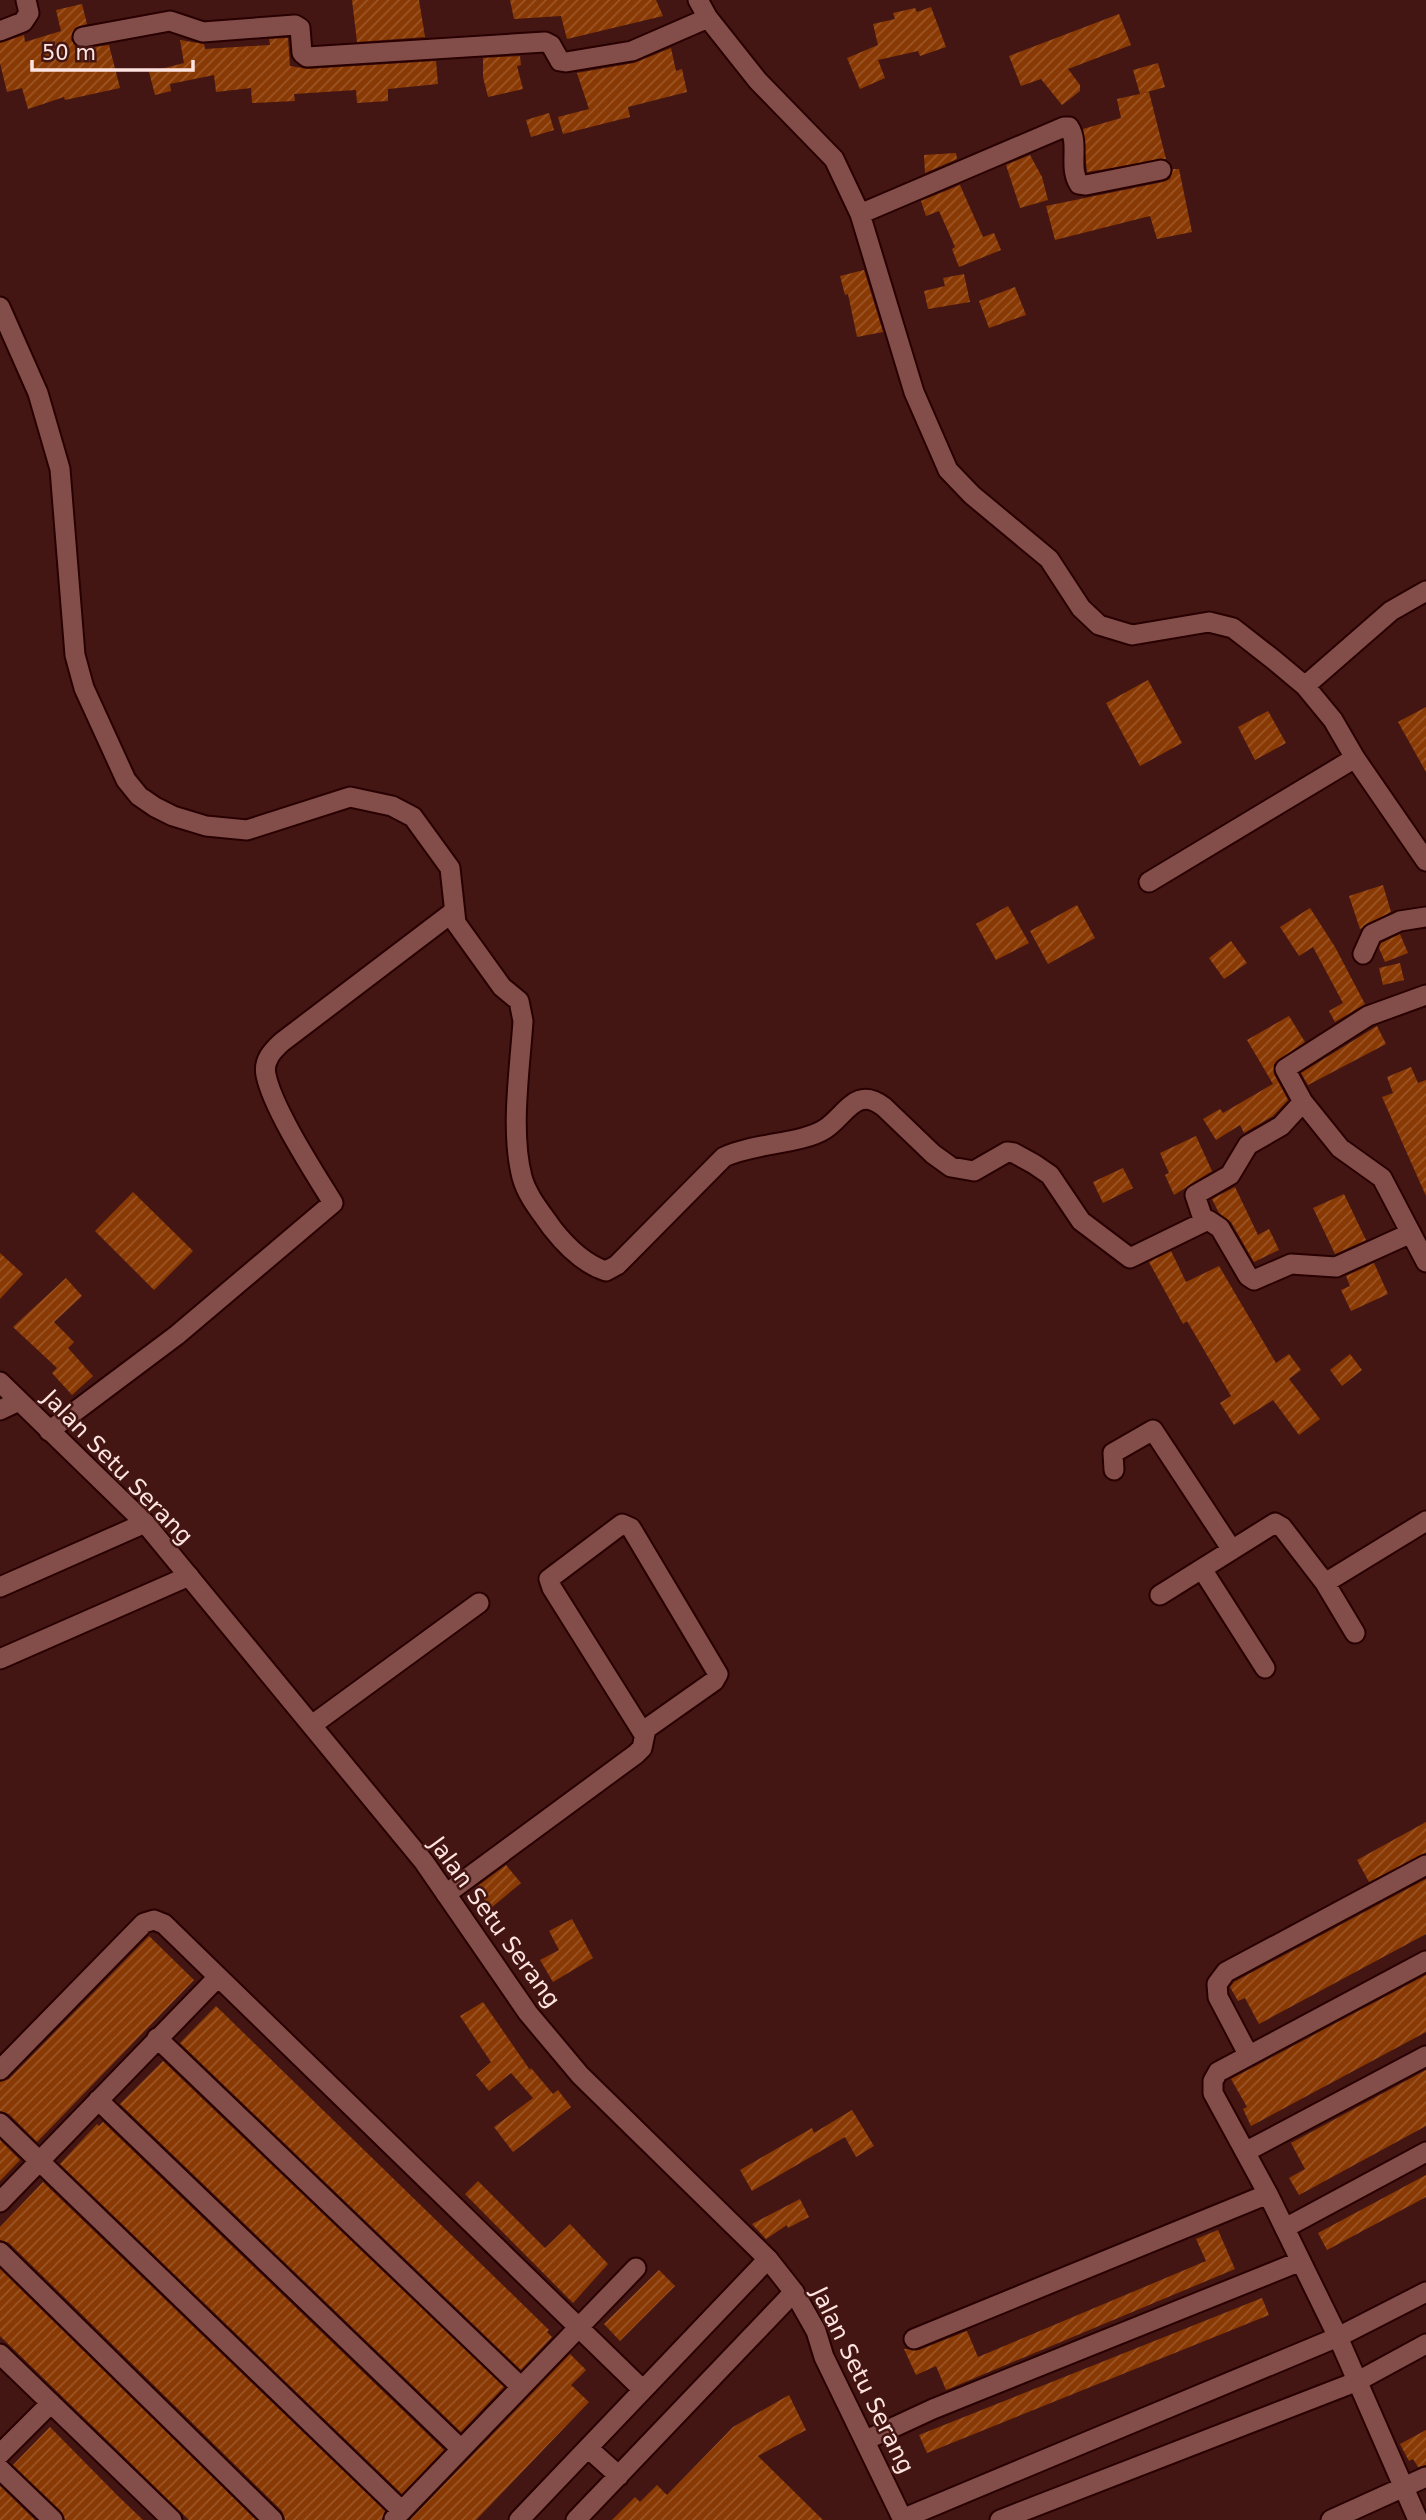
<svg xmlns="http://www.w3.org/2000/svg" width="1426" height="2520" font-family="'DejaVu Sans',sans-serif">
	<defs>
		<pattern id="building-hatch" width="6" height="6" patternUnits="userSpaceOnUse" patternTransform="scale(1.75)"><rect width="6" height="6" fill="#893903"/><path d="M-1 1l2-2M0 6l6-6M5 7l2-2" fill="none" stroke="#9b5627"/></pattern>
	</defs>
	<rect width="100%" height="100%" fill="#441613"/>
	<path fill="url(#building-hatch)" d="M352 0H419L425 37 357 42Z
		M510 0H656L663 16 567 39 561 16 514 19Z
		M82 4 87 24 75 28 71 40 80 49 109 45 120 88 65 100 64 97 28 109 22 88 7 92 0 63V43L24 35 25 42 61 31 56 10Z
		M931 7 946 47 920 56 918 51 878 60 885 78 860 89 847 58 878 45 873 24 895 19 893 13 915 8 917 12Z
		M1119 14 1131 45 1068 69 1080 85V91L1062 105 1041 79 1021 86 1009 56Z
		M288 38 290 66 308 69 436 61 438 84 388 89V101L357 103 356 90 294 94 295 101 252 103 251 88 216 92 214 75 170 84 171 91 155 95 149 72 184 63 180 40 204 44 205 49 270 45 269 39Z
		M671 48 676 71 682 69 687 92 628 107 630 117 563 134 558 117 589 109 577 73 634 63Z
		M520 56 521 65 517 66 523 89 488 97 483 77V58Z
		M1158 63 1165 87 1140 94 1133 70Z
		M1149 92 1166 159 1087 172 1083 129 1121 118 1117 99Z
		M549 113 554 130 531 137 526 120Z
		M956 153 957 159 925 173 924 155Z
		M1030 155 1042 177 1048 200 1020 208 1006 165Z
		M1173 169H1179L1192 232 1157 239 1150 216 1055 240 1046 206 1163 182 1170 179Z
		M960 185 983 237 994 233 1001 250 959 267 952 249 955 247 939 211 926 216 921 201Z
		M864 270 883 332 857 337 848 294 845 295 840 276Z
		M964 274 970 302 928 309 924 291 945 286 943 278Z
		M1015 287 1026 315 989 328 979 301Z
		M1148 680 1182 743 1140 766 1106 703Z
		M1426 707V772L1398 722Z
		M1268 711 1286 743 1255 760 1238 727Z
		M1383 885 1391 912 1360 929 1349 896Z
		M1077 905 1095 938 1048 964 1030 931Z
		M1008 906 1029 943 996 960 976 924Z
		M1310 908 1335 947 1365 1004 1335 1022 1329 1011 1343 1003 1313 947 1299 956 1280 927Z
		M1400 934 1408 953 1385 962 1379 948 1381 943Z
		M1231 941 1247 963 1224 979 1209 958Z
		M1400 963 1404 980 1383 985 1379 968Z
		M1289 1016 1305 1042 1274 1064V1074L1288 1100 1273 1116 1244 1133 1240 1125 1216 1140 1203 1119 1220 1109 1223 1113 1273 1084 1247 1040Z
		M1377 1026 1386 1044 1308 1085 1301 1073Z
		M1411 1067 1418 1083 1426 1080V1196L1382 1097 1393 1093 1387 1077Z
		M1196 1136 1212 1171 1174 1195 1165 1175 1169 1173 1160 1153Z
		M1123 1168 1133 1188 1103 1203 1093 1182Z
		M1235 1187 1258 1235 1269 1229 1279 1250 1254 1262 1231 1222 1219 1213 1212 1199Z
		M133 1192 193 1251 154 1290 95 1231Z
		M1344 1194 1366 1240 1335 1254 1313 1208Z
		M1171 1251 1186 1282 1219 1266 1276 1363 1289 1354 1301 1370 1289 1379 1320 1419 1299 1435 1273 1400 1234 1425 1220 1403 1231 1396 1187 1321 1183 1324 1149 1262Z
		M0 1253 23 1274 0 1299Z
		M1374 1263 1388 1294 1351 1311 1341 1290 1350 1286 1346 1276Z
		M66 1278 82 1296 54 1322 74 1342 68 1348 93 1376 72 1395 52 1373 57 1368 13 1327Z
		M1350 1354 1362 1370 1342 1386 1330 1370Z
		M1426 1822V1853L1369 1882 1357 1860Z
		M506 1865 521 1883 491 1908 475 1888Z
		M1426 1879V1934L1259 2024 1245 1998 1238 2001 1230 1987 1234 1982Z
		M572 1919 593 1958 553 1982 540 1960 559 1950 549 1931Z
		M149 1936 194 1980 37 2142 9 2114 0 2111V2082L9 2079Z
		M1426 1975V2032L1251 2126 1243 2109 1247 2107 1231 2079Z
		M483 2002 530 2070 531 2068 553 2094 558 2090 571 2107 513 2152 494 2127 533 2098 511 2073 489 2091 476 2075 491 2062 460 2016Z
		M216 2006 549 2330 547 2332 552 2337 521 2370 180 2043Z
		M163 2061 504 2387 461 2432 120 2104Z
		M1426 2070V2126L1299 2195 1289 2178 1305 2169 1291 2143Z
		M852 2110 874 2146 856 2157 845 2137 752 2191 740 2170 812 2128 814 2133Z
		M103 2122 444 2450 402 2494 60 2164 97 2124 99 2126Z
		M0 2140 20 2160 0 2181Z
		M1426 2175V2197L1327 2250 1318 2233Z
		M478 2181 545 2248 570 2224 608 2264 573 2303 465 2194Z
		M43 2182 385 2511 382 2520H285L282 2511 9 2243 0 2240V2227Z
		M800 2199 809 2217 788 2228 787 2225 766 2239 752 2224Z
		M1218 2230 1235 2269 946 2390 936 2366 916 2375 904 2349 919 2350 967 2331 978 2357 1206 2261 1196 2239Z
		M0 2269 256 2520H189L0 2336Z
		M659 2270 675 2286 620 2341 604 2324Z
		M1262 2298 1269 2315 927 2453 919 2435Z
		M570 2354 586 2370 571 2385 589 2402 476 2520H410Z
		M789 2395 806 2430 758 2456 823 2520H612L635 2497 640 2502 657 2485 667 2495 733 2427Z
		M50 2427 118 2496 143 2520H65L61 2511 13 2465Z
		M1426 2430V2465L1418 2467 1413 2459 1409 2461 1400 2444Z
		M0 2486 35 2520H0Z"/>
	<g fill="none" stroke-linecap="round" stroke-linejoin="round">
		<g stroke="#280001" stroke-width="23">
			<path id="minor" d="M698 0 708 18 758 81 834 159 860 214 914 392 948 470 972 495 1049 559 1081 608 1099 625 1132 635 1209 622 1233 628 1274 660 1305 686 1333 720 1355 758 1426 861
				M0 31 23 22 29 13 26 0
				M83 37 170 21 203 32 295 25 300 28 302 53 307 57 545 42 551 45 560 61 566 62 632 51 708 18
				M860 214 1064 127H1069C1080 144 1068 167 1079 184L1086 185 1161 170
				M0 307 38 393 60 469 75 655 84 688 126 780 139 796 155 807 173 816 206 826 247 830 350 797 392 806 413 817 450 868 456 923 502 987 519 1001 523 1021C520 1068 510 1131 522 1177 527 1196 541 1212 552 1228 566 1246 584 1264 606 1271L617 1265 724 1157C753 1143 802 1144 825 1129 846 1115 856 1085 884 1107L933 1154 951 1167 974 1171 1007 1152 1014 1153 1034 1164 1050 1175 1081 1221 1130 1258 1208 1220 1220 1228 1248 1276 1254 1280 1291 1264 1336 1267 1411 1233
				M1305 686 1391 611 1426 591
				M1149 882 1355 758
				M1363 954 1372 934 1400 921 1426 917
				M1426 995 1368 1016 1285 1069 1303 1102 1340 1148 1382 1178 1426 1262
				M1204 1222 1195 1195 1230 1175 1248 1145 1281 1126 1303 1102
				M0 1410 19 1401
				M49 1431 177 1335 333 1203C314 1172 273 1109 266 1075 263 1061 272 1051 282 1042L453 912
				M1114 1470 1113 1453 1153 1430 1232 1550
				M1202 1569 1265 1668
				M1325 1583 1355 1633
				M0 1587 145 1523
				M1160 1595 1275 1523 1282 1527 1325 1583 1426 1521
				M0 1659 189 1576
				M312 1725 479 1603
				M446 1894 636 1754 642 1748 646 1729 714 1681 718 1674 631 1528 622 1524 549 1579 552 1588 643 1733
				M157 2038 520 2386
				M1248 2054 1218 1997 1217 1984 1226 1972 1426 1865
				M0 2070 144 1923 154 1920 164 1924 643 2390
				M98 2100 461 2449
				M0 2123 402 2511
				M1245 2152 1426 2056
				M0 2202 218 1977
				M1285 2228 1426 2152
				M0 2252 273 2520
				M914 2339 1268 2194
				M0 2354 172 2520
				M866 2440 933 2409 1301 2261
				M588 2448 619 2476
				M0 2454 51 2403
				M0 2469 53 2520
				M394 2519 636 2268
				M519 2520 768 2259
				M576 2520 794 2292
				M1331 2520 1426 2477
				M1418 2520 1338 2337 1268 2194 1213 2093V2081L1218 2072 1426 1961"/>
		</g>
		<g stroke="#280001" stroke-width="23">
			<path id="tertiary" d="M0 1382 145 1523 424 1862 528 2013 580 2075 768 2259 794 2292 816 2331 824 2357 903 2520
				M902 2519 1338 2337 1426 2292
				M1000 2520 1358 2381 1426 2344"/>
		</g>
		<use href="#minor" stroke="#834e49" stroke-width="19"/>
		<use href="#tertiary" stroke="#834e49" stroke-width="19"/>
	</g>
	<g text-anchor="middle" stroke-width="5" stroke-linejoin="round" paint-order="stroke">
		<g font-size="23" fill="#fee4e0" stroke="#441613">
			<text transform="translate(118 1467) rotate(46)" y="8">Jalan Setu Serang</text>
			<text transform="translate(495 1922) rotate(54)" y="8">Jalan Setu Serang</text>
			<text transform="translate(863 2380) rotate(64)" y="8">Jalan Setu Serang</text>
		</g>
	</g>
	<path d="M32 60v10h161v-10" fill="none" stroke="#fee4e0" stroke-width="3.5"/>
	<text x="42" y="60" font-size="21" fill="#fee4e0" stroke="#441613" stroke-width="5" paint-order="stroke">50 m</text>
</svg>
